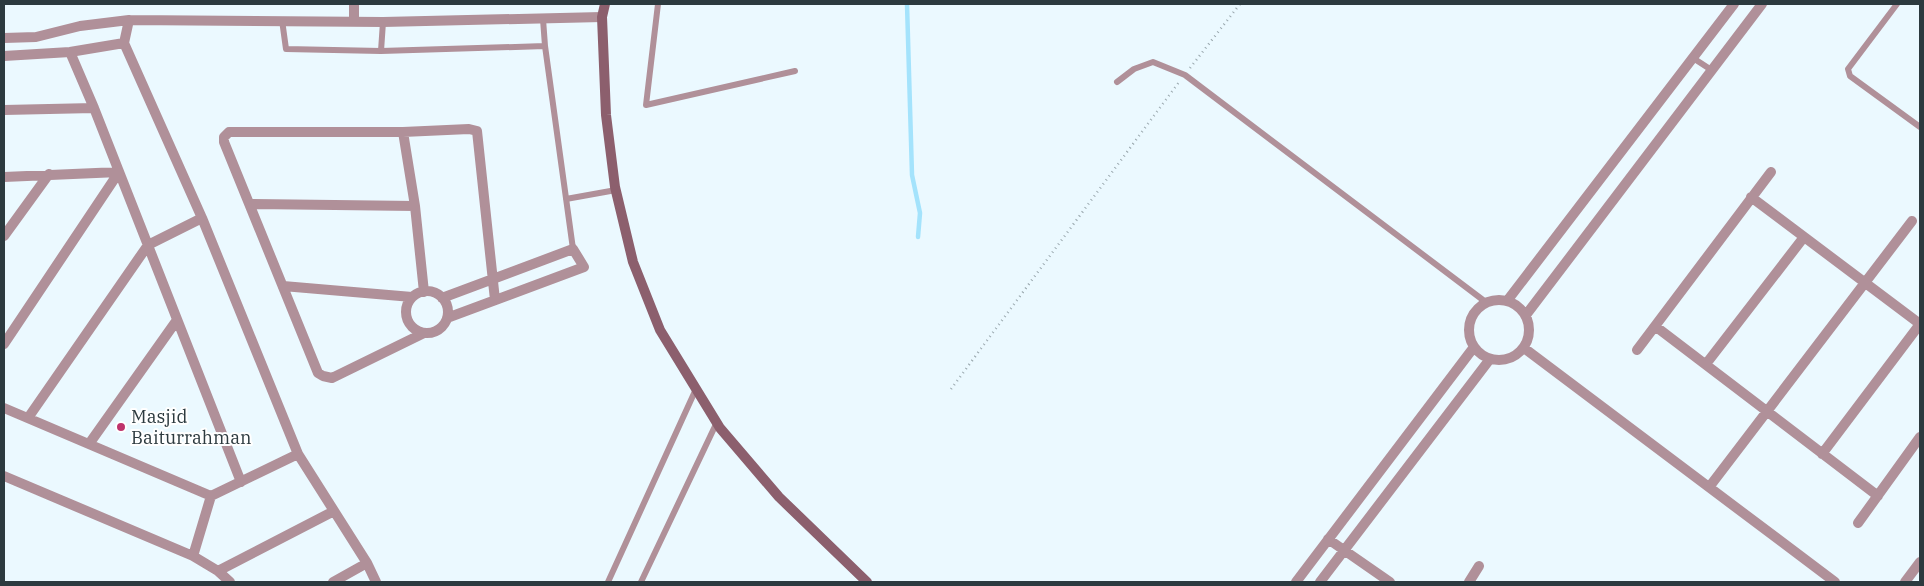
<svg xmlns="http://www.w3.org/2000/svg" width="1924" height="586" font-family="'IBM Plex Serif',serif">
	<rect width="100%" height="100%" fill="#ebf9ff"/>
	<g fill="none" stroke-linecap="round" stroke-linejoin="round">
		<path stroke="#a4e3fc" stroke-width="4.5" d="M907 4 912 175 920 213 918 237"/>
		<path stroke="#99a7ad" stroke-width="2.5" stroke-dasharray="1 4" stroke-linecap="butt" d="M1190 68 1240 4
			M951 389 1179 82"/>
		<path stroke="#b09099" stroke-width="6" d="M658 4 646 105 795 71
			M1897 4 1848 69 1850 76 1920 127
			M543 19 545 46
			M282 20 286 49 381 51 545 46 573 249
			M381 51 383 22
			M1693 58 1713 71
			M1117 82 1134 69 1153 62 1185 75 1487 303
			M566 199 616 190
			M608 582 696 389
			M641 582 717 422"/>
		<path stroke="#b09099" stroke-width="10" d="M354 4V21
			M4 38 36 37 80 26 129 20 383 22 602 17
			M124 43 129 20
			M70 52 94 108 241 482
			M4 56 70 52 124 43 202 218 298 454 367 563 376 582
			M4 110 94 108
			M403 132 415 206 424 292
			M4 177 119 172
			M1751 197 1920 324
			M251 204 415 206
			M4 236 49 174
			M283 286 412 297
			M406 312a21 21 0 1 1 42 0a21 21 0 1 1-42 0Z
			M442 298 573 249 584 267 447 318
			M1469 330a30 30 0 1 1 60 0a30 30 0 1 1-60 0Z
			M1507 301 1734 4
			M1526 315 1762 4
			M1655 326 1878 496
			M424 333 332 378 323 376 318 373 224 142V137L229 132H403L469 129 477 131 495 300
			M4 344 119 172
			M1524 348 1835 582
			M1637 350 1771 172
			M1706 364 1804 237
			M4 408 211 496
			M28 418 148 245 202 218
			M89 444 177 320
			M1822 454 1920 324
			M4 476 193 556 218 571 230 582
			M1710 486 1912 221
			M1858 523 1920 437
			M1328 539 1390 582
			M193 556 211 496 298 454
			M218 571 334 511
			M333 582 367 563
			M1296 582 1474 347
			M1320 582 1490 359
			M1469 582 1479 566
			M1905 582 1920 562"/>
		<path stroke="#8c5f6d" stroke-width="10" d="M605 4 602 17 606 115 615 187 633 262 660 330 720 428 779 497 867 582"/>
	</g>
	<circle fill="#be336c" stroke="#fff" stroke-width="2" cx="121" cy="427" r="5"/>
	<g text-anchor="middle" stroke-width="4" stroke-linejoin="round" paint-order="stroke">
		<g font-size="18" fill="#2c3a3f" stroke="#fff" text-anchor="start">
			<text x="131" y="423">Masjid<tspan x="131" dy="21">Baiturrahman</tspan></text>
		</g>
	</g>
	<rect width="1924" height="586" fill="none" stroke="#2c3a3f" stroke-width="10"/>
</svg>
